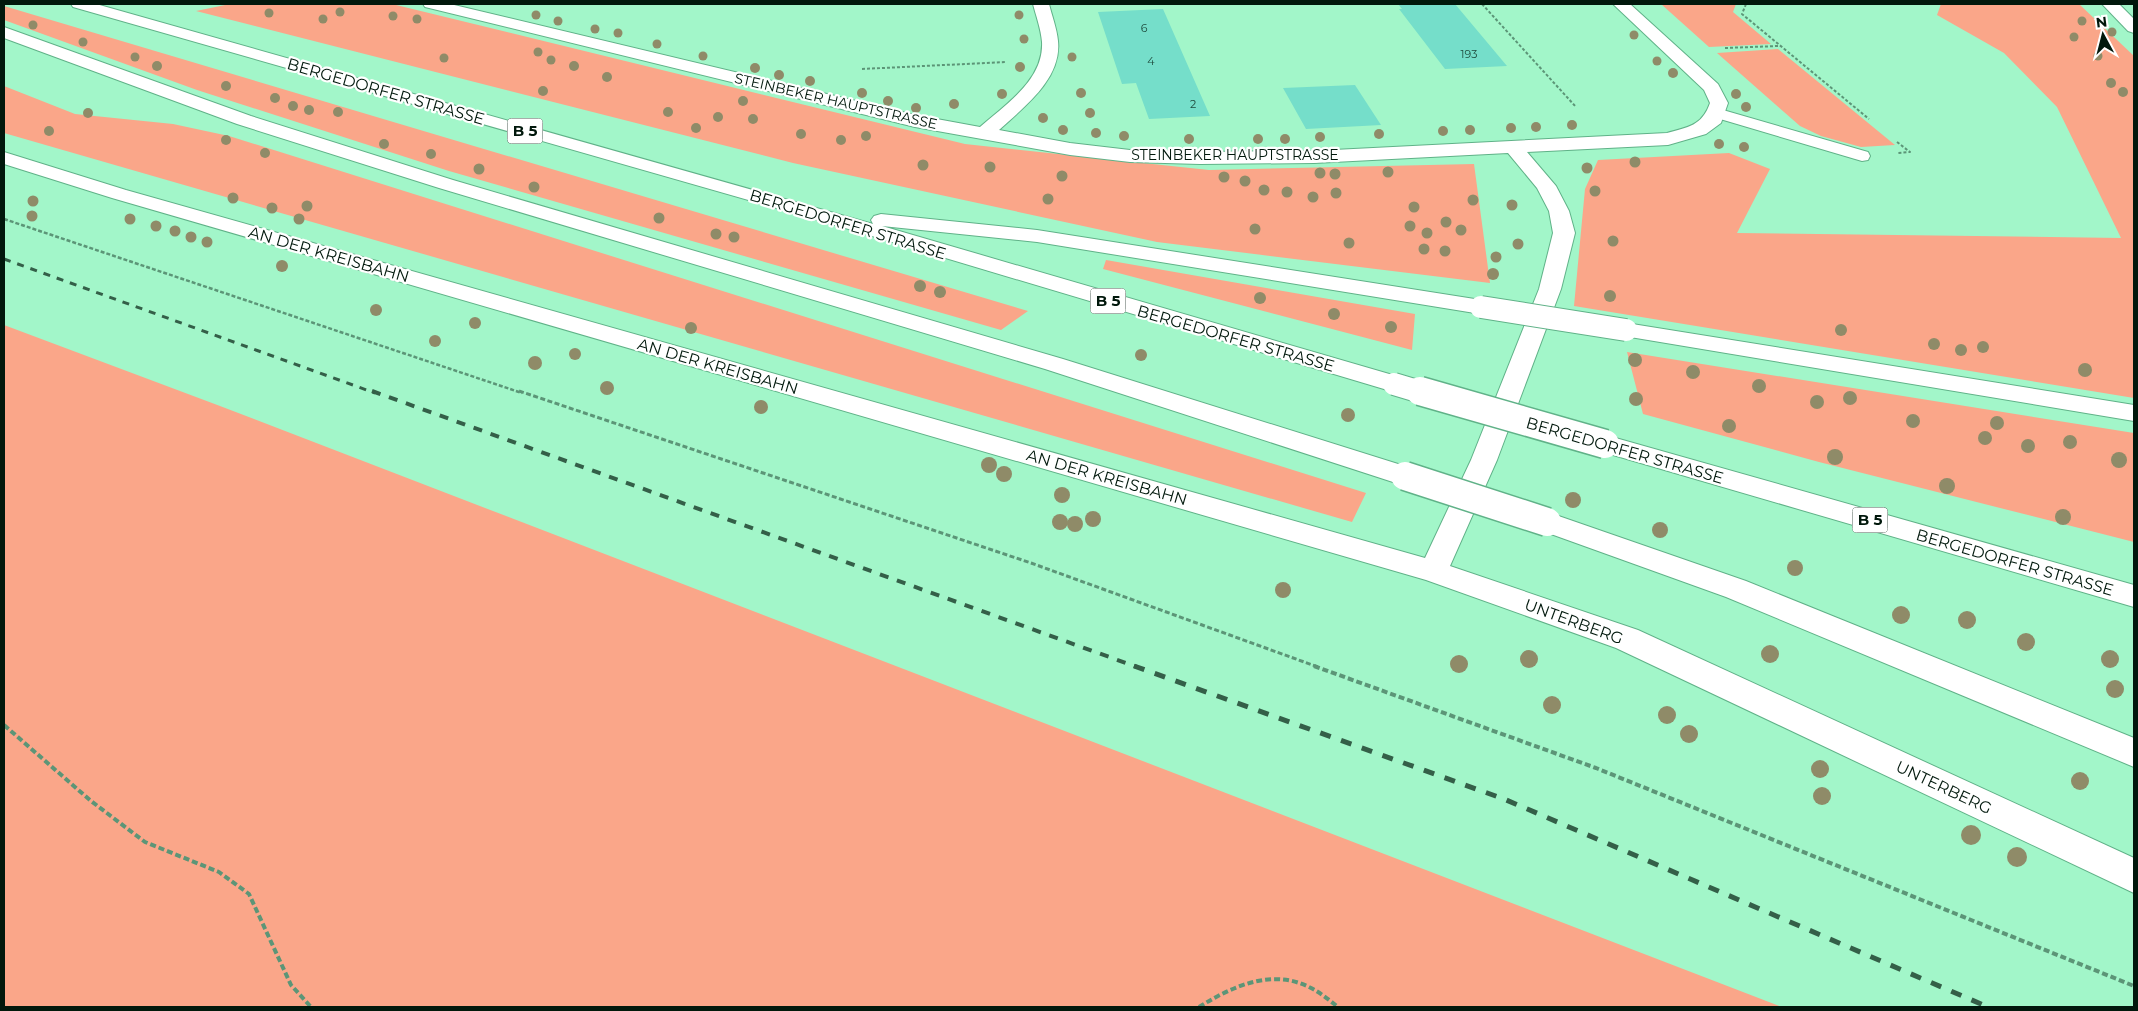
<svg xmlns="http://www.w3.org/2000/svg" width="2138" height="1011" font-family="Montserrat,sans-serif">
	<rect width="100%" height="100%" fill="#a2f6c9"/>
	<path fill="#faa689" d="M230 4H392L965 144 1209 170 1474 164 1490 283 1157 242 793 163 196 11Z
		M1661 4H1736L1733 12 1771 44 1709 47Z
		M1941 4H2079L2134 56V398L1574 306 1585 189 1598 160 1729 153 1770 169 1737 233 2121 238 2057 107 2004 53 1937 15Z
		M4 6 1028 311 1001 330 449 171 197 90 4 20Z
		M1778 49 1895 145 1861 147 1821 136 1800 126 1717 53Z
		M4 86 75 114 173 124 229 136 1366 493 1352 522 4 133Z
		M1106 260 1415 314 1412 350 1103 269Z
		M4 325 220 406 1782 1007H4Z
		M1627 352 2134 433V542L1819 462 1643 414Z"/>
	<path fill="#75deca" d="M1398 4H1455L1507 66 1445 69 1399 9H1402Z
		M1163 9 1210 116 1149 119 1136 83 1122 84 1098 12Z
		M1355 85 1381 125 1306 129 1283 88Z"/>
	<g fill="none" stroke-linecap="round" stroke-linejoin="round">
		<g stroke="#60b288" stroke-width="2">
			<path id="service" d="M1716 108 1868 152 1870 156 1868 160 1862 161 1710 116 1708 113 1710 110Z"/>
		</g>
		<g stroke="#60b288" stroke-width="2">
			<path id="minor" d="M423 4H450L915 115 980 127C1005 105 1044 80 1042 42 1041 29 1036 16 1033 4H1049C1052 16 1057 29 1058 41 1062 79 1024 107 999 130L1070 143 1130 150 1200 152 1314 151 1667 133C1688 127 1702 126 1710 103L1704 90 1613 4H1630L1718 84 1728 103 1721 123 1706 134 1668 145 1527 152 1556 186 1569 211 1575 233 1561 289 1497 460 1450 566 1638 630 2134 858V893L1616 648 1426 580 112 198 4 164V152L126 190 1425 558 1471 460 1539 289 1553 233 1549 211 1537 188 1508 153 1314 163 1200 164 1130 162 1070 155 915 127 425 7Z"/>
		</g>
		<g stroke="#60b288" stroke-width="2">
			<path id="tertiary" d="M2102 4H2119L2134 19V33L2128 31Z"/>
		</g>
		<g stroke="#60b288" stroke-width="2">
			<path id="primary" d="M71 4H96L873 224 871 220 874 216 881 214 1037 230 1481 300 1489 302 1492 307 1489 312 1481 314 1037 242 882 226 1403 378 1406 384 1403 390 1394 392 815 219 73 7Z
				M4 27 251 116 453 180 1063 359 1414 469 1418 476 1414 483 1405 485 1396 483 1045 369 439 188 237 124 4 38Z
				M1626 323 2134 405V421L1618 335 1614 330 1618 325Z
				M1605 435 2134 585V607L1596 450 1592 444 1596 438Z
				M1547 512 1746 581 2134 738V767L1726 597 1537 529 1533 522 1537 515Z"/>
		</g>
		<path stroke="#5c9577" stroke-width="2" stroke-dasharray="3 2" stroke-linecap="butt" d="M1482 4 1576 107
			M1746 4 1742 14 1869 119
			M1725 48 1778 46
			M862 69 1006 62
			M1897 142 1910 152 1897 153"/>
		<path stroke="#5c9577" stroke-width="2.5" stroke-dasharray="4 2" stroke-linecap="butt" d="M4 219 522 393"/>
		<path stroke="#5c9577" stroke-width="3" stroke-dasharray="5 2.5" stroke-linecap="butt" d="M519 391 1031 563 1318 667"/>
		<path stroke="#5c9577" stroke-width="4" stroke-dasharray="6 3" stroke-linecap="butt" d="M1314 666 1596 768 2134 986
			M4 725 91 801 145 842 219 872 249 894 291 985 311 1007
			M1199 1007C1231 987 1271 968 1309 987 1320 992 1329 1000 1338 1007"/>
		<use href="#service" fill="#fff" fill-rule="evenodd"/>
		<use href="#minor" fill="#fff" fill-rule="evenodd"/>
		<use href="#tertiary" fill="#fff" fill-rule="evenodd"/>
		<use href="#primary" fill="#fff" fill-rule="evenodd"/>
		<path stroke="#345f48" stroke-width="3" stroke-dasharray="7 7" stroke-linecap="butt" d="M4 259 375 393"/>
		<path stroke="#345f48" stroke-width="4" stroke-dasharray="9 9" stroke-linecap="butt" d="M372 391 1137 667"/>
		<path stroke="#345f48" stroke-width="5" stroke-dasharray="11 11" stroke-linecap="butt" d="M1134 666 1504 799 1988 1007"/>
		<g stroke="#60b288" stroke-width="24" stroke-linecap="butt">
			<path id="primary-bridge-far1" d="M1481 307 1626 330
				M1394 384 1424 393"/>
		</g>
		<g stroke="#60b288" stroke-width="31" stroke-linecap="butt">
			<path id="primary-bridge" d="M1420 391 1605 444
				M1405 476 1547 522"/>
		</g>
		<use href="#primary-bridge-far1" stroke="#fff" stroke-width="22"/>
		<use href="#primary-bridge" stroke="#fff" stroke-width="28"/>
	</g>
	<g fill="#8f8b68">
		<circle cx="340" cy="12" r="4.5"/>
		<circle cx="269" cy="13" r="4.5"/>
		<circle cx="536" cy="15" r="4.5"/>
		<circle cx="1019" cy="15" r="4.5"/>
		<circle cx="393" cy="16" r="4.5"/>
		<circle cx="323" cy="19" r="4.5"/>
		<circle cx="417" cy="19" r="4.5"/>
		<circle cx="558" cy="21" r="4.5"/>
		<circle cx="2082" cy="21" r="4.5"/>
		<circle cx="33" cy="25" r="4.5"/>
		<circle cx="595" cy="29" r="4.5"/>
		<circle cx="2112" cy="32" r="4.5"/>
		<circle cx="618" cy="33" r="4.5"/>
		<circle cx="1634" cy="35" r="4.5"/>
		<circle cx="2074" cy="37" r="4.5"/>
		<circle cx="1024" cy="39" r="4.5"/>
		<circle cx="83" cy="42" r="4.5"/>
		<circle cx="657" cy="44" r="4.5"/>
		<circle cx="538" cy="52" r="4.5"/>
		<circle cx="703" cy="56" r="4.5"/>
		<circle cx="2098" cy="56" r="4.5"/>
		<circle cx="135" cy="57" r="4.5"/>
		<circle cx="1072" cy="57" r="4.5"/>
		<circle cx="444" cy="58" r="4.5"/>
		<circle cx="551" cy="60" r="4.5"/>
		<circle cx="1657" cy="61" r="4.5"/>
		<circle cx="157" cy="66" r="5"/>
		<circle cx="574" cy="66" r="5"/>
		<circle cx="1020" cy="67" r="5"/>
		<circle cx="755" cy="68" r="5"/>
		<circle cx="1673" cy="73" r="5"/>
		<circle cx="779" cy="75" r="5"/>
		<circle cx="607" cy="77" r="5"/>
		<circle cx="810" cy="81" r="5"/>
		<circle cx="2111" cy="83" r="5"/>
		<circle cx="226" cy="86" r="5"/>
		<circle cx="543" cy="91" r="5"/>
		<circle cx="2123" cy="92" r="5"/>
		<circle cx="862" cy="93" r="5"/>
		<circle cx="1081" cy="93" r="5"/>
		<circle cx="1002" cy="94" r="5"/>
		<circle cx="1736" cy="94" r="5"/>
		<circle cx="275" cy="98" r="5"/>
		<circle cx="743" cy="101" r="5"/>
		<circle cx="888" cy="101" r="5"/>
		<circle cx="954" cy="104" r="5"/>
		<circle cx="293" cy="106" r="5"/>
		<circle cx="1746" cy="107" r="5"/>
		<circle cx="916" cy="108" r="5"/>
		<circle cx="309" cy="110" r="5"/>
		<circle cx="338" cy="112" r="5"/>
		<circle cx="668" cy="112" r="5"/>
		<circle cx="88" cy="113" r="5"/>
		<circle cx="1090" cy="113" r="5"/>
		<circle cx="718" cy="117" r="5"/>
		<circle cx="1043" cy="118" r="5"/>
		<circle cx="753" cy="119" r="5"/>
		<circle cx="1572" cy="125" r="5"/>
		<circle cx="1536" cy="127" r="5"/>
		<circle cx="696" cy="128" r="5"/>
		<circle cx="1511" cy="128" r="5"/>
		<circle cx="1063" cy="130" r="5"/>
		<circle cx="1470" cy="130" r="5"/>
		<circle cx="49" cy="131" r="5"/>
		<circle cx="1443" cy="131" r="5"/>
		<circle cx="1096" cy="133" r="5"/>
		<circle cx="801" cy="134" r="5"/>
		<circle cx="1379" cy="134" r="5"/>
		<circle cx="866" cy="136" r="5"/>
		<circle cx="1124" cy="136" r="5"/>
		<circle cx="1320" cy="137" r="5"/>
		<circle cx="1189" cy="139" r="5"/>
		<circle cx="1258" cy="139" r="5"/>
		<circle cx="1285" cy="139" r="5"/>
		<circle cx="226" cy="140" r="5"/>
		<circle cx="841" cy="140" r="5"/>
		<circle cx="384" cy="144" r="5"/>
		<circle cx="1719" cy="144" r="5"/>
		<circle cx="1744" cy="147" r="5"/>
		<circle cx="265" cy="153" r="5"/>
		<circle cx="431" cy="154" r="5"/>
		<circle cx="1635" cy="162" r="5.5"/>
		<circle cx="923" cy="165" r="5.5"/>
		<circle cx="990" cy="167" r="5.5"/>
		<circle cx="1587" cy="168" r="5.5"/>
		<circle cx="479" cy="169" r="5.5"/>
		<circle cx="1388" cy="172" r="5.5"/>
		<circle cx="1320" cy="173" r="5.5"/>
		<circle cx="1335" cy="174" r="5.5"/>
		<circle cx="1062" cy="176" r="5.5"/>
		<circle cx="1224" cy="177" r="5.5"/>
		<circle cx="1245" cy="181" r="5.5"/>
		<circle cx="534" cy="187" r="5.5"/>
		<circle cx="1264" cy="190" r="5.5"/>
		<circle cx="1595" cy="191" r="5.5"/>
		<circle cx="1287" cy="192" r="5.5"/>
		<circle cx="1336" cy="193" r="5.5"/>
		<circle cx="1313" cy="197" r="5.5"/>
		<circle cx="233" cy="198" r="5.5"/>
		<circle cx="1048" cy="199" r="5.5"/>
		<circle cx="1473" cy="200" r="5.5"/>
		<circle cx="33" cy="201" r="5.5"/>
		<circle cx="1512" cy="205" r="5.5"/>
		<circle cx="307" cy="206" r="5.5"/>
		<circle cx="1414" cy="207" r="5.5"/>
		<circle cx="272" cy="208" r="5.5"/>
		<circle cx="32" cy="216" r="5.5"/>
		<circle cx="659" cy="218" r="5.5"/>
		<circle cx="130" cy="219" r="5.5"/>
		<circle cx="299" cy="219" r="5.5"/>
		<circle cx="1446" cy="222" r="5.5"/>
		<circle cx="156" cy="226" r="5.5"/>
		<circle cx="1410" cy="226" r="5.5"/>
		<circle cx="1255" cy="229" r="5.5"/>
		<circle cx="1461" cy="230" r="5.5"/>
		<circle cx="175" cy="231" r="5.5"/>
		<circle cx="1427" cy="233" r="5.5"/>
		<circle cx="716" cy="234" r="5.5"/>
		<circle cx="191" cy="237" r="5.5"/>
		<circle cx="734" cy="237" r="5.5"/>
		<circle cx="1613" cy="241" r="5.5"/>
		<circle cx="207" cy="242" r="5.5"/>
		<circle cx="1349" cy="243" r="5.5"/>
		<circle cx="1518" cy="244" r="5.5"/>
		<circle cx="1424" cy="249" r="5.5"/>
		<circle cx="1445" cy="251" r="5.5"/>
		<circle cx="1496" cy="257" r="5.5"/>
		<circle cx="282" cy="266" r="6"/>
		<circle cx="1493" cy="274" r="6"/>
		<circle cx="920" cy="286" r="6"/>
		<circle cx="940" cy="292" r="6"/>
		<circle cx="1610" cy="296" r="6"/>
		<circle cx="1260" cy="298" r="6"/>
		<circle cx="376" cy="310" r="6"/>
		<circle cx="1334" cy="314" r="6"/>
		<circle cx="475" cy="323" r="6"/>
		<circle cx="1391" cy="327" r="6"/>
		<circle cx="691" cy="328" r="6"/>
		<circle cx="1841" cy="330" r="6"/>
		<circle cx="435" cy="341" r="6"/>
		<circle cx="1934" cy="344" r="6"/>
		<circle cx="1983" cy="347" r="6"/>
		<circle cx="1961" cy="350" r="6"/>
		<circle cx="575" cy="354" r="6"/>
		<circle cx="1141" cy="355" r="6"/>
		<circle cx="1635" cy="360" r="7"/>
		<circle cx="535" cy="363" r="7"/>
		<circle cx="2085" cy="370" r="7"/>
		<circle cx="1693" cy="372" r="7"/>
		<circle cx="1759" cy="386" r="7"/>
		<circle cx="607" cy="388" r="7"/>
		<circle cx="1850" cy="398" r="7"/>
		<circle cx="1636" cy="399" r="7"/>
		<circle cx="1817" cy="402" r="7"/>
		<circle cx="761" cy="407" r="7"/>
		<circle cx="1348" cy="415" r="7"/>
		<circle cx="1913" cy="421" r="7"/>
		<circle cx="1997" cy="423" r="7"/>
		<circle cx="1729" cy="426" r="7"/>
		<circle cx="1985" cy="438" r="7"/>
		<circle cx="2070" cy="442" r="7"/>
		<circle cx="2028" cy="446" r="7"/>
		<circle cx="1835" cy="457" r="8"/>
		<circle cx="2119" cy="460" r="8"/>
		<circle cx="989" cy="465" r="8"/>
		<circle cx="1004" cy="474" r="8"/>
		<circle cx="1947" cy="486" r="8"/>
		<circle cx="1062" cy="495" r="8"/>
		<circle cx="1573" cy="500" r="8"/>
		<circle cx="2063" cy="517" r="8"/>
		<circle cx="1093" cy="519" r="8"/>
		<circle cx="1060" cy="522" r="8"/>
		<circle cx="1075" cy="524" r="8"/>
		<circle cx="1660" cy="530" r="8"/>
		<circle cx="1795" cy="568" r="8"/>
		<circle cx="1283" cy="590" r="8"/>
		<circle cx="1901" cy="615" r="9"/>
		<circle cx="1967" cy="620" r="9"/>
		<circle cx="2026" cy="642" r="9"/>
		<circle cx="1770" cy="654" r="9"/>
		<circle cx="1529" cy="659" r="9"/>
		<circle cx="2110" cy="659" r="9"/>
		<circle cx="1459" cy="664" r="9"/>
		<circle cx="2115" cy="689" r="9"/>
		<circle cx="1552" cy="705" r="9"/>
		<circle cx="1667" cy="715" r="9"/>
		<circle cx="1689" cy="734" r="9"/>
		<circle cx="1820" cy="769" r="9"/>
		<circle cx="2080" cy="781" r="9"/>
		<circle cx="1822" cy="796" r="9"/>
		<circle cx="1971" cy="835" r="10"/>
		<circle cx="2017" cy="857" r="10"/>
	</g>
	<g text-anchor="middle" stroke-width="4.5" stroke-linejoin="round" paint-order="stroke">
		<g font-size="11" fill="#1e4a3c">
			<text x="1144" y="32">6</text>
			<text x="1469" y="58">193</text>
			<text x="1151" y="65">4</text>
			<text x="1193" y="108">2</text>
		</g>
		<g font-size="14" fill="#01180c" stroke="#fff">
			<text transform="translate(836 101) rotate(13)" y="5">STEINBEKER HAUPTSTRASSE</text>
			<text x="1235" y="160">STEINBEKER HAUPTSTRASSE</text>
		</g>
		<g fill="#fff" stroke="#4d5d55" stroke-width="1">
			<rect x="507.5" y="118.5" width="35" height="25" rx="4"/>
			<rect x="1090.5" y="288.5" width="35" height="25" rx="4"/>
			<rect x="1852.5" y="507.5" width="35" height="25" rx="4"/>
		</g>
		<g font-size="15" font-weight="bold" fill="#01180c">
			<text x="525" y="136">B 5</text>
			<text x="1108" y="306">B 5</text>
			<text x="1870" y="525">B 5</text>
		</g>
		<g font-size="16" fill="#01180c" stroke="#fff">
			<text transform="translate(386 91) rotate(16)" y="6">BERGEDORFER STRASSE</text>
			<text transform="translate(848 224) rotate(17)" y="6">BERGEDORFER STRASSE</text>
			<text transform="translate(329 254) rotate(16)" y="6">AN DER KREISBAHN</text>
			<text transform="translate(1236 338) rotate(16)" y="6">BERGEDORFER STRASSE</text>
			<text transform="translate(718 366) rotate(16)" y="6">AN DER KREISBAHN</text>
			<text transform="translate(1625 450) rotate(16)" y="6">BERGEDORFER STRASSE</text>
			<text transform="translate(1107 477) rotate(16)" y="6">AN DER KREISBAHN</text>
			<text transform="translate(2015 562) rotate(16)" y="6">BERGEDORFER STRASSE</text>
			<text transform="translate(1574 621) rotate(20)" y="6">UNTERBERG</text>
			<text transform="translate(1944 787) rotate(25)" y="6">UNTERBERG</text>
		</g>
	</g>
	<rect width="2138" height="1011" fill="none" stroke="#01180c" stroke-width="10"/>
	<g transform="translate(2103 35) rotate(353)" stroke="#ffffff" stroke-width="4" paint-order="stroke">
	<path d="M0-4L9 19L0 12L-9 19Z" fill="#01180c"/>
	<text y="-8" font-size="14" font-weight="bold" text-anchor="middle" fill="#01180c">N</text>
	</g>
</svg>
